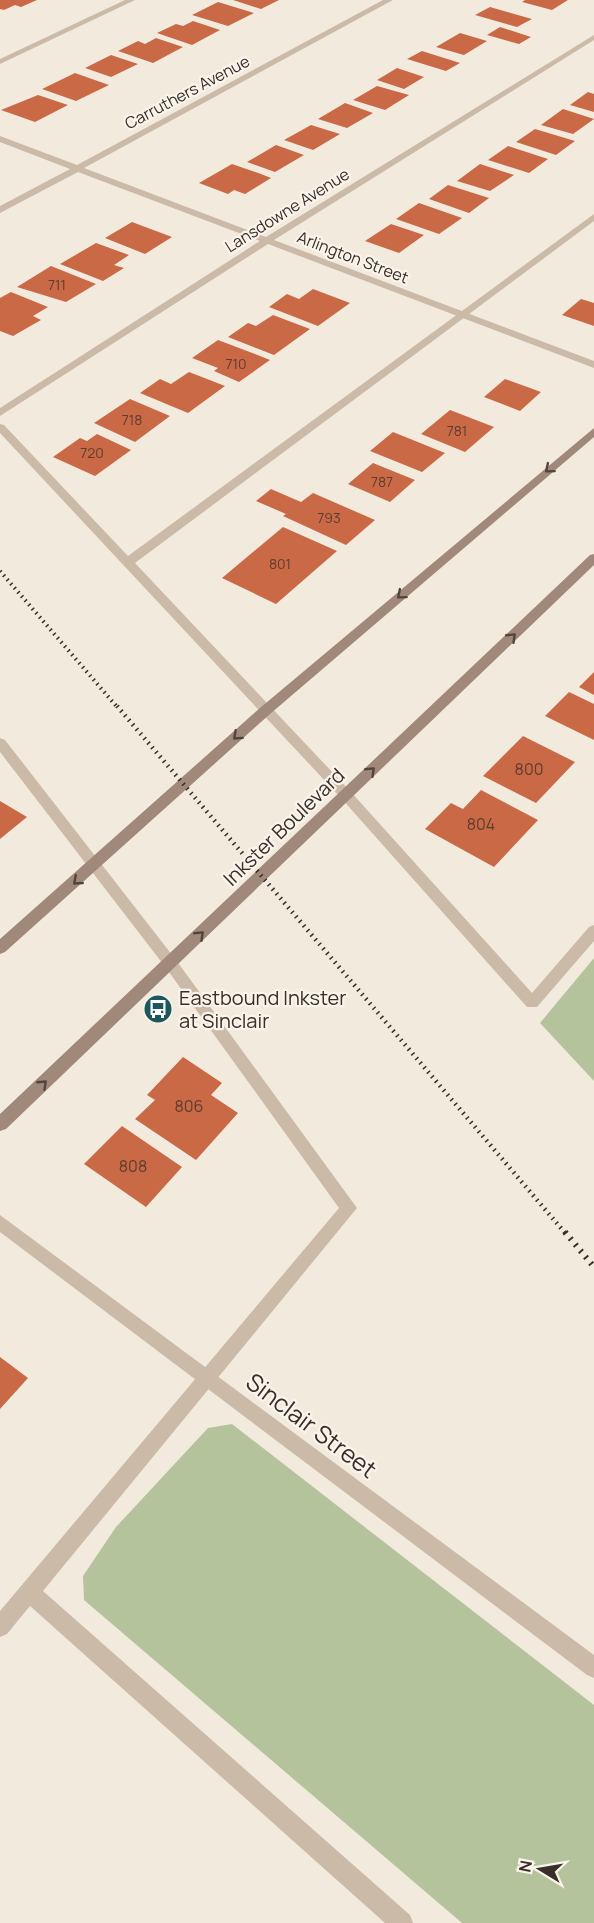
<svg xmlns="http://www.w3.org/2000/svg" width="594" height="1923" font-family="Manrope,sans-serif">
	<rect width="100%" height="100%" fill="#f3eade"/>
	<path fill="#b5c39d" d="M594 958V1081L540 1023Z
		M232 1424 594 1705V1923H462L84 1600 83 1576 116 1527 208 1428Z"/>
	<path fill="#c96946" d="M0 0H37L21 7 15 5 4 10 0 9Z
		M233 0H279L261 9Z
		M525 0H568L552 10 522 2Z
		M218 2 254 13 228 26 192 15Z
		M490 7 532 19 517 27 475 15Z
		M193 21 220 30 192 45 157 33 176 24 183 26Z
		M500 27 531 37 519 44 487 35Z
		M460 33 487 41 464 55 436 47Z
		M156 38 183 47 153 63 118 51 138 41 145 44Z
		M422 51 460 63 446 71 407 59Z
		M111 55 138 64 111 77 85 68Z
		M397 68 424 77 404 89 377 80Z
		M75 73 109 85 76 101 42 89Z
		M377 86 409 95 385 110 353 100Z
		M588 92 594 94V112L570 105Z
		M38 95 68 105 35 122 1 110Z
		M345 103 373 113 347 128 318 119Z
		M563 109 594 119 573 134 541 125Z
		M311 125 340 134 313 150 284 140Z
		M535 129 575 141 556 155 516 142Z
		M276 145 304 155 275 172 247 162Z
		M508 146 548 159 529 173 488 160Z
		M232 164 261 174 271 178 245 194 234 190 228 194 199 183Z
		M480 164 514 175 490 191 457 181Z
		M448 185 489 198 469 213 429 199Z
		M419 203 462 218 439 234 396 219Z
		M132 222 172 237 145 254 105 238Z
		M391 224 424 235 399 253 365 241Z
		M96 243 129 255 114 265 124 268 103 281 60 264Z
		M51 266 96 284 66 302 17 287Z
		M313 289 350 303 318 326 269 307 287 294 299 299Z
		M11 292 48 307 33 316 41 320 13 336 0 331V298Z
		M581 299 594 303V326L562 315Z
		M273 315 310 329 274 355 228 337 248 323 256 326Z
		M218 340 255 354 270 360 239 382 214 371 218 368 192 358Z
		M189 372 225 386 188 413 140 393 160 379 171 384Z
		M505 379 541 392 520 411 484 397Z
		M130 399 170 416 135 442 94 423Z
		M450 410 494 427 465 452 421 434Z
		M393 432 445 453 422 472 370 451Z
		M97 434 131 450 95 476 53 457 80 438 87 441Z
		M373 463 415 480 390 502 348 484Z
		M271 489 301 502 313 493 375 520 346 545 283 516 286 514 256 501Z
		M283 527 337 551 276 604 222 578Z
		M594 672V695L579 687Z
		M569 692 594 704V740L545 716Z
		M523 736 575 762 536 803 483 776Z
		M481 790 538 820 494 867 425 829 451 803 463 809Z
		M0 801 27 817 0 839Z
		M183 1057 222 1083 211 1095 238 1113 196 1160 135 1119 155 1100 147 1095Z
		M122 1126 182 1167 146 1207 84 1164Z
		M0 1357 28 1378 0 1409Z"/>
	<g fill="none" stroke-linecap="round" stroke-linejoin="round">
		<path fill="#ccbaa9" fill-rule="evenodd" d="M594 214V221L135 563 351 792 532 993 589 927 594 925V941L537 1007H527L341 798 0 433V424L4 425 128 556Z
			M0 738 5 740 176 960 357 1208 43 1591 410 1915 413 1923H385L30 1606 7 1634 0 1637V1611L339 1208 166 968 0 752Z"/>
		<path fill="#ccbaa9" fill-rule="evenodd" d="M125 0H135L0 64V59Z
			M383 0H393L84 168 266 237 594 35V40L274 240 594 361V368L268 244 0 416V408L260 241 78 172 0 213V206L70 169 0 142V136L77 165Z
			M0 1215 594 1655V1678L587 1675 0 1232Z"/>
		<path fill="#a0897a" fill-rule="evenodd" d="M594 428V437L270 714 5 952 0 954V939L260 708Z
			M594 554V565L6 1129 0 1131V1114L590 555Z"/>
		<path stroke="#392e29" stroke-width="4" stroke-dasharray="1.5 4" stroke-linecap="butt" d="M0 571 118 708"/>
		<path stroke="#392e29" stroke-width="4.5" stroke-dasharray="1.5 4.5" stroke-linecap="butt" d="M117 706 566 1234"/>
		<path stroke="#392e29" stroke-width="6" stroke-dasharray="2 6" stroke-linecap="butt" d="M565 1232 594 1267"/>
	</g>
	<defs><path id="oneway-chevron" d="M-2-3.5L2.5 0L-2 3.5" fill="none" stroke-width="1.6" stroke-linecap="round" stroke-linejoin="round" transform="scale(1.5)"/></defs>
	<g stroke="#53453d">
		<use href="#oneway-chevron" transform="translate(549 469) rotate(140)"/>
		<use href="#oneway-chevron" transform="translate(401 595) rotate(140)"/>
		<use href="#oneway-chevron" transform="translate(512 637) rotate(-44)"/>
		<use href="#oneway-chevron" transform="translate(237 736) rotate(138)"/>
		<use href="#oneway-chevron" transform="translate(371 771) rotate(-44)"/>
		<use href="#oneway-chevron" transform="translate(77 881) rotate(139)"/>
		<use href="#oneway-chevron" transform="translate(200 935) rotate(-44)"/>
		<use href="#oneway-chevron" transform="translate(43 1084) rotate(-43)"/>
	</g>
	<defs>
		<g id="bus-disc" transform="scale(1.5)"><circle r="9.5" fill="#1d565c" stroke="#faf4eb"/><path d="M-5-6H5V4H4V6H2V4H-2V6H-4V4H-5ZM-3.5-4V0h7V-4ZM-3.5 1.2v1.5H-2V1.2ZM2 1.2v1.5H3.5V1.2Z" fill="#fff"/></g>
	</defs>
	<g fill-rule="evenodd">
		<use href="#bus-disc" x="158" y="1009"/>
	</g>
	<g text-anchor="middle" stroke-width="4.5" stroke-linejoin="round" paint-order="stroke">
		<g font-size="14" fill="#5d3d30">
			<text x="57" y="290">711</text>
			<text x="236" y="369">710</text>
			<text x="132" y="425">718</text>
			<text x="457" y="436">781</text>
			<text x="92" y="458">720</text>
			<text x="382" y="487">787</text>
			<text x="329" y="523">793</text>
			<text x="280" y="569">801</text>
		</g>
		<g font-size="16" fill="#392e29" stroke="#faf4eb">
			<text transform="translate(187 92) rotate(-28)" y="6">Carruthers Avenue</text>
			<text transform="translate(287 210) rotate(-32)" y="6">Lansdowne Avenue</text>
			<text transform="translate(353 257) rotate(21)" y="6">Arlington Street</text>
		</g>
		<g font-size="16" fill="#5d3d30">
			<text x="529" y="775">800</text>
			<text x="481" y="830">804</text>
			<text x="189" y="1112">806</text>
			<text x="133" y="1172">808</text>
		</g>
		<g font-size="20" fill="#392e29" stroke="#faf4eb">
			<text transform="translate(284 827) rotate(-44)" y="7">Inkster Boulevard</text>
		</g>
		<g font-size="20" fill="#392e29" stroke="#faf4eb" text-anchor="start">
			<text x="179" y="1005">Eastbound Inkster<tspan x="179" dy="23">at Sinclair</tspan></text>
		</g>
		<g font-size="24" fill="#392e29" stroke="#faf4eb">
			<text transform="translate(311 1426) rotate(37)" y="8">Sinclair Street</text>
		</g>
	</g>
	<g transform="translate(540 1869) rotate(281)" stroke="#faf4eb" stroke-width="4.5" paint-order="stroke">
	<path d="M0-4.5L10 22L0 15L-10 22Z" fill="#392e29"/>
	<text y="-9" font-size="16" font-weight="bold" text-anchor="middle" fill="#392e29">N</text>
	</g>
</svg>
